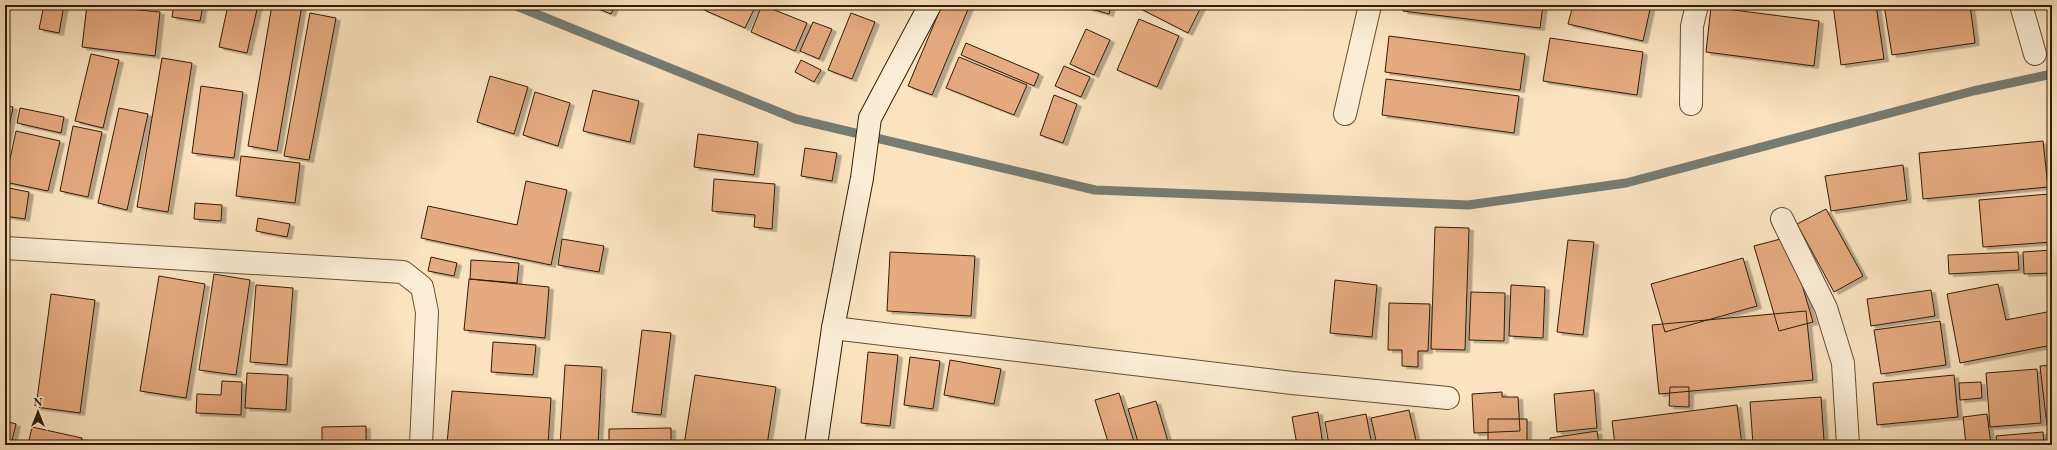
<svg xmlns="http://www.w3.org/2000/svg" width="2057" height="450" font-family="'EB Garamond',serif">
	<defs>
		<filter id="shadow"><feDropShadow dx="4.5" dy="2.5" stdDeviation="0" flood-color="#0004"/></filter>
	</defs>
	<rect width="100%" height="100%" fill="#fbe3c0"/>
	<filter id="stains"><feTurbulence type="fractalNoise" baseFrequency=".005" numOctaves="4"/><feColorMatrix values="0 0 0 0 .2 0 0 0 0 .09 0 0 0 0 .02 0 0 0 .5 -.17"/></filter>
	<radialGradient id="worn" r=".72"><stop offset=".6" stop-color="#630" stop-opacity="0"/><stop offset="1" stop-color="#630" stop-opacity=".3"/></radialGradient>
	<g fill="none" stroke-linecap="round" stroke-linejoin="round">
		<path stroke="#767c72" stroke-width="9" d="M514 5 796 119 1095 190 1468 205 1626 183 1973 91 2052 74"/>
	</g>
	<path fill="#e6aa80" stroke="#331d04" filter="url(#shadow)" d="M44 5H64L59 33 39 29Z
		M87 5 160 12 155 56 82 47Z
		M174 5H203L200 21 172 17Z
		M228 5H258L247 53 219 47Z
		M272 5H302L277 151 248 146Z
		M589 5H615L611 14Z
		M704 5H756L745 28 702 9Z
		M762 5 807 23 795 51 751 32Z
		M942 5H964L969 7 932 95 908 86Z
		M1077 5H1111L1109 14Z
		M1138 5H1202L1188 33 1137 7Z
		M1404 5H1543L1540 28 1403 11Z
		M1573 5H1651L1643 41 1568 24Z
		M1833 5H1876L1884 59 1841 65Z
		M1884 5H1970L1975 43 1892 55Z
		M1711 7 1819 21 1814 66 1706 52Z
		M310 13 336 18 309 160 284 156Z
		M851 13 875 22 852 79 828 70Z
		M1139 19 1179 36 1157 87 1117 70Z
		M813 22 832 29 819 59 800 51Z
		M1086 29 1110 40 1094 75 1070 64Z
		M1389 36 1525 54 1520 90 1385 72Z
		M1550 38 1643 52 1637 95 1543 81Z
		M966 43 1039 74 1034 86 961 55Z
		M91 54 119 60 103 128 75 121Z
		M959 57 1027 85 1014 115 946 88Z
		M162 58 192 63 168 212 137 207Z
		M801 60 821 70 814 82 795 72Z
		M1064 66 1090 77 1081 97 1055 86Z
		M490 76 528 87 514 134 477 122Z
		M1386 79 1519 96 1514 133 1382 115Z
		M201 86 243 92 234 158 192 153Z
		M593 90 639 101 630 142 583 131Z
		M535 92 570 103 558 146 523 135Z
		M1054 95 1077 104 1063 143 1040 135Z
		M5 105 13 107 5 148Z
		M20 108 64 117 61 133 17 123Z
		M119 108 148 114 127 210 98 203Z
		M73 126 102 132 88 197 60 191Z
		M16 131 60 141 48 191 5 182Z
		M698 134 758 142 754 175 694 167Z
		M2043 141 2048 187 1923 199 1919 153Z
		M805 148 837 153 832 181 801 176Z
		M241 156 300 163 295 203 236 196Z
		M1903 165 1907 200 1831 211 1825 176Z
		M714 179 775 184 772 229 754 227 755 215 712 211Z
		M526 181 567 190 551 265 421 238 428 206 517 225Z
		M9 188 29 192 25 219 5 216Z
		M2049 194 2052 242 1983 247 1979 200Z
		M195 203 222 205 221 221 194 219Z
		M1826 209 1863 276 1834 292 1797 224Z
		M258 218 290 224 287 237 256 231Z
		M1435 227 1469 228 1465 350 1431 349Z
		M1788 237 1813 322 1779 331 1754 246Z
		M562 239 604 246 599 272 558 265Z
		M1568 240 1594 242 1583 335 1557 332Z
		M2052 250V273L2024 274 2023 252Z
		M890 252 975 256 971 316 887 311Z
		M2018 252 2019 270 1949 274 1948 255Z
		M431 257 457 263 454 276 428 271Z
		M1743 258 1757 306 1665 332 1651 284Z
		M471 260 519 263 517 283 470 279Z
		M214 274 250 280 236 375 199 370Z
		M159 276 205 284 186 398 140 391Z
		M469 279 549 287 545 338 464 330Z
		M1335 280 1377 285 1372 337 1330 333Z
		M1998 284 2006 320 2052 311V345L1960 363 1947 294Z
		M256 285 293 288 287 365 250 362Z
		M1511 285 1545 287 1543 338 1509 336Z
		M1931 290 1935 316 1871 326 1867 299Z
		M1471 292 1505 293 1504 341 1469 340Z
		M51 294 95 300 80 413 36 407Z
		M1389 303 1430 304 1428 351H1418V367L1402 366V350H1388Z
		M1806 311 1813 380 1659 394 1652 325Z
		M1940 321 1946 365 1881 374 1874 330Z
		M642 330 671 333 661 415 632 412Z
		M493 342 536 345 533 375 491 372Z
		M868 352 898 355 890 426 861 423Z
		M910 357 940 361 933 409 904 405Z
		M950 360 1001 369 994 404 944 395Z
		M565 365 602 367 598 445H560Z
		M2052 365V425L2047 426 2040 366Z
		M2037 369 2041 423 1990 427 1986 373Z
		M247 373 288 375 286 410 245 408Z
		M695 375 776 387 767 445H684Z
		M1954 375 1958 417 1877 425 1873 383Z
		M222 381 242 382 241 415 196 413 197 394 221 395Z
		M1981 382 1982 398 1960 400 1959 383Z
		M1670 387H1689V407L1669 406Z
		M1594 390 1597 428 1557 432 1554 394Z
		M452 391 551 398 548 445 447 443Z
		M1502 392V397H1518L1520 431 1474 433 1472 394Z
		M1119 393 1135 445H1109L1095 400Z
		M1821 397 1824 441 1753 445 1750 402Z
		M1156 401 1169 445H1139L1128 409Z
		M1737 405 1742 445H1615L1612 421Z
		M1409 410 1417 445H1377L1371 418Z
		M1318 412 1323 445H1297L1292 417Z
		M1366 414 1372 445H1329L1325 422Z
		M1987 414 1991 445H1966L1963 417Z
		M1488 419H1527V445H1488Z
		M5 421 16 424 11 445H5Z
		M366 426V445H322V427Z
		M32 427 82 438 80 445H28Z
		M671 428V445H609V429Z
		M1597 431 1599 445H1551L1550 438Z
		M2043 432 2044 445H1997L1996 436Z
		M262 444H305V445H262Z"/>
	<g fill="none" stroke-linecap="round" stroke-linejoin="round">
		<g stroke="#654e33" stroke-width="24">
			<path id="street" d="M2021 5 2035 54
				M1691 104 1692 26 1697 5
				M1345 114 1370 5
				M1782 219 1826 308 1843 363 1848 445
				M5 248 403 272 422 287 427 312 421 445
				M833 328 1292 383 1448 398"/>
		</g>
		<g stroke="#331d04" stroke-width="24">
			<path id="secondary" d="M816 445 833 328 862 178 870 118 930 5"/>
		</g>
		<use href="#street" stroke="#fcedd6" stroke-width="22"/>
		<use href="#secondary" stroke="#fcedd6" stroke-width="22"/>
	</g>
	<rect width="2057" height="450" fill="none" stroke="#fbe3c0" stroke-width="20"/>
	<rect x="6" y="6" width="2045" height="438" fill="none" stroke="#331d04" stroke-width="2"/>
	<rect x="10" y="10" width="2037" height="430" fill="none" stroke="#331d04"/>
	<g transform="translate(38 412)" stroke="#fcedd6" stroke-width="3" paint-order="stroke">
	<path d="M0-3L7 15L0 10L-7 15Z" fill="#331d04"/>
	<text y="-6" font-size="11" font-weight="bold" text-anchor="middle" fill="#331d04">N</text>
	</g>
	<rect width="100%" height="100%" filter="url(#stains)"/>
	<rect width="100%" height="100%" fill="url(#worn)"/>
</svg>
